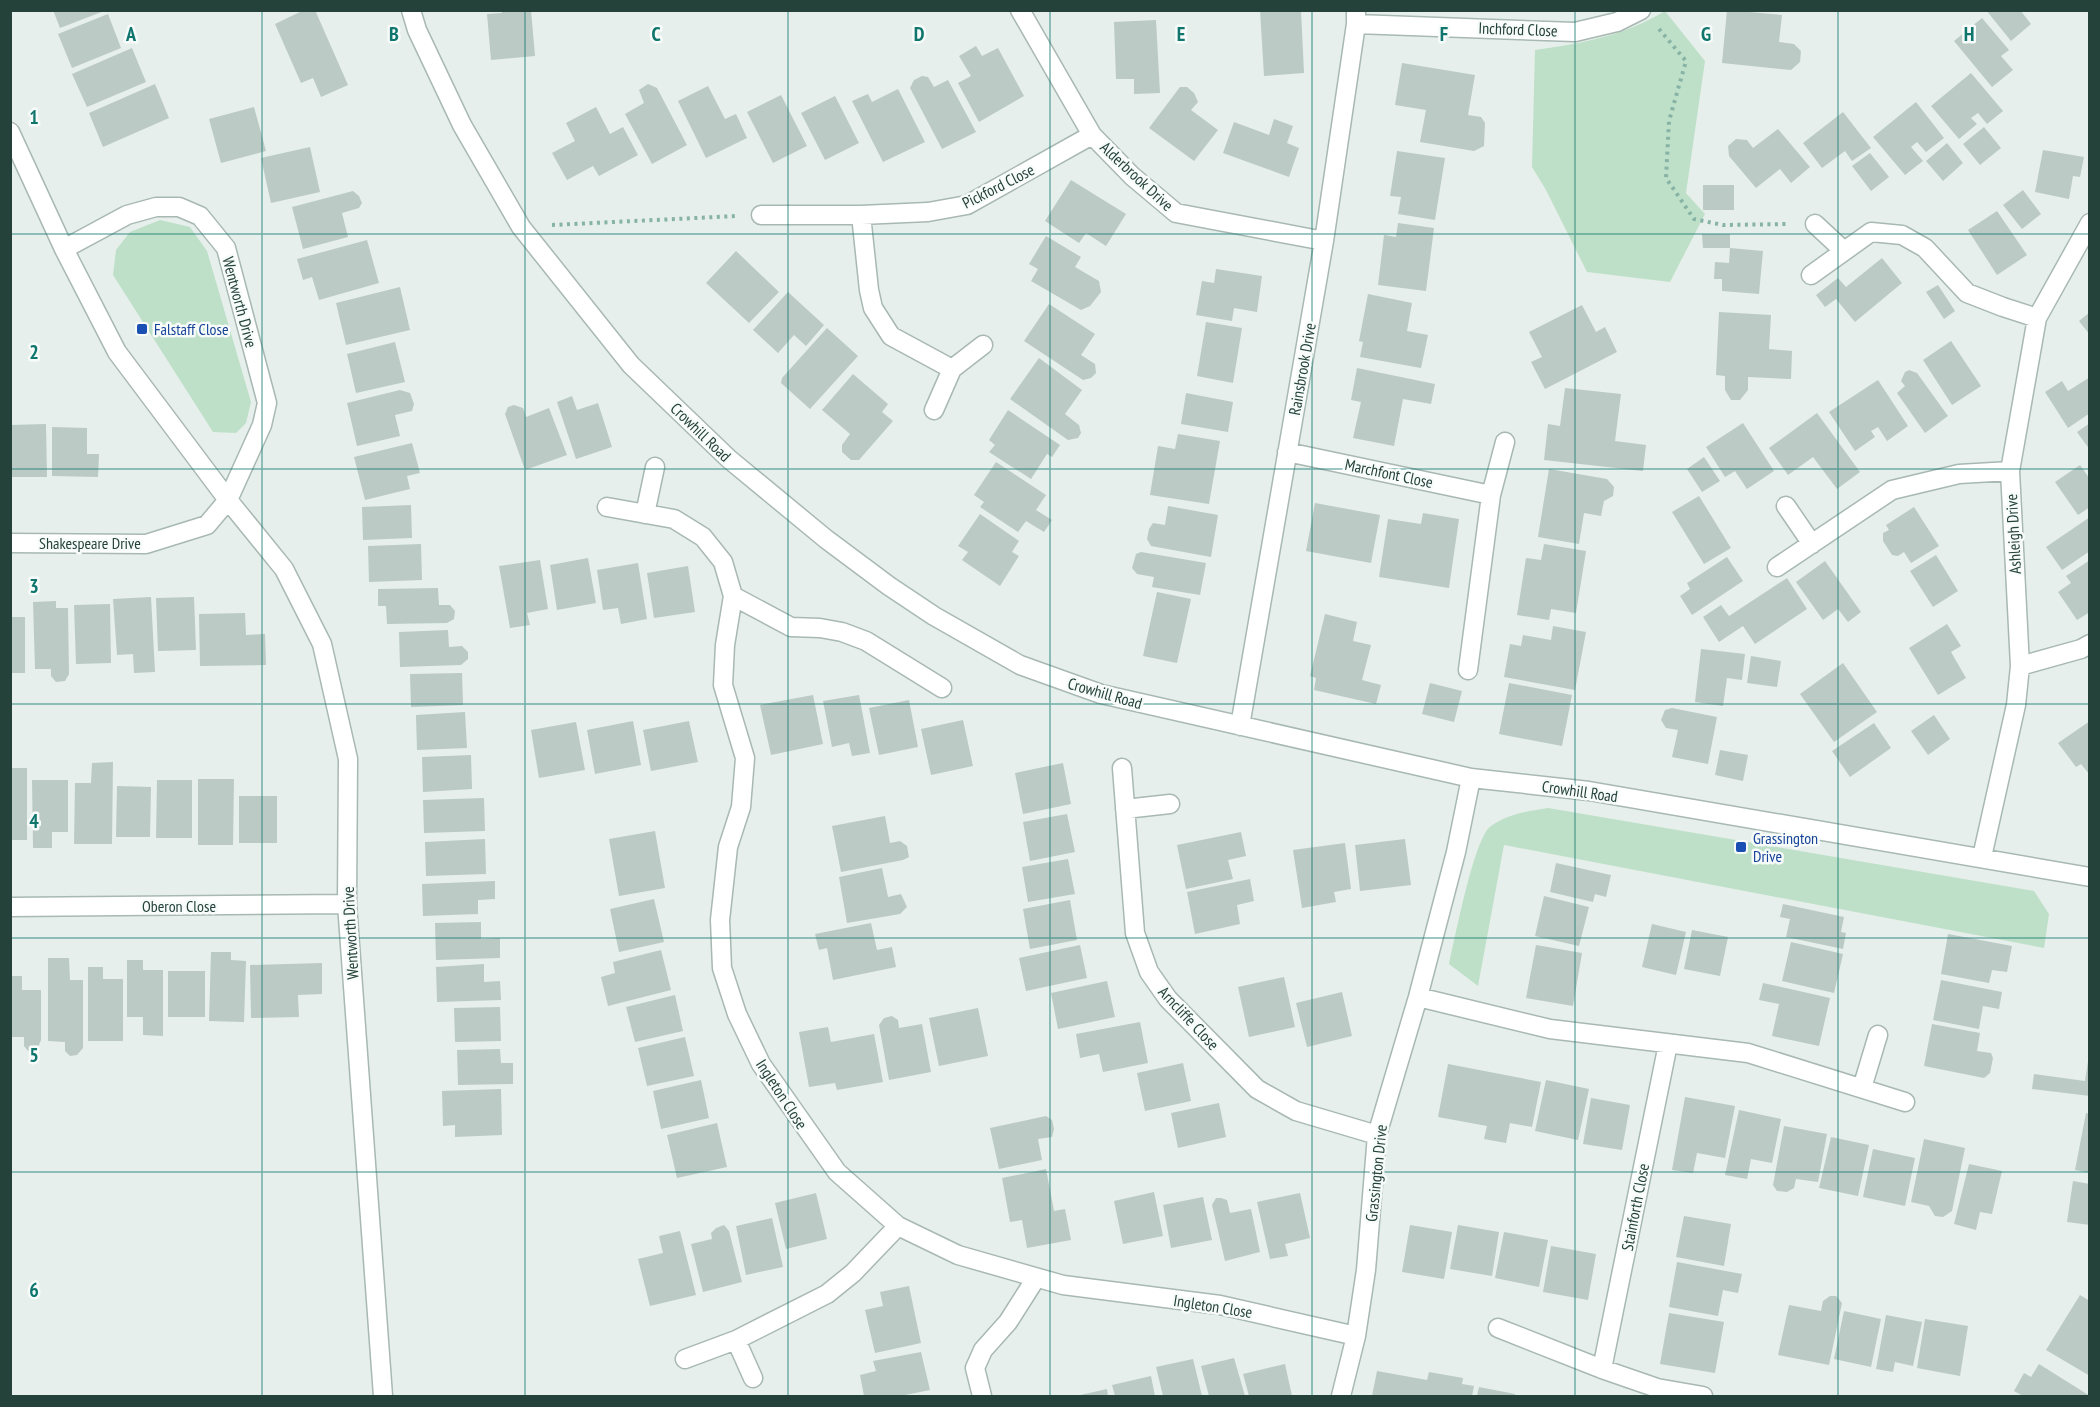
<svg xmlns="http://www.w3.org/2000/svg" width="2100" height="1407" font-family="'PT Sans Narrow',sans-serif">
	<rect width="100%" height="100%" fill="#e6efeb"/>
	<path fill="#bfe0c8" d="M1665 11 1705 61 1686 193 1705 214 1670 282 1587 272 1546 190 1532 167 1535 50C1580 44 1626 35 1665 11Z
		M160 220 190 227 207 251 251 402 246 423 236 433 213 432 113 275 116 250 130 232Z
		M1548 808 2034 891 2049 914 2044 948 1504 845 1478 986 1449 964C1455 939 1474 837 1491 826 1508 814 1528 811 1548 808Z"/>
	<path fill="#bbcac4" d="M53 10H104V11L60 28Z
		M304 10H315L348 85 321 97 313 78 301 83 275 24Z
		M501 10H531L535 56 491 60 487 14 502 13Z
		M1260 10H1301L1304 73 1264 76Z
		M1727 10 1782 15 1779 42 1794 44 1801 51 1800 62 1791 70 1722 63Z
		M1986 10H2020L2031 24 2011 41Z
		M108 14 121 48 72 68 58 34Z
		M1982 18 2009 50 2001 56 2013 70 1992 87 1954 41Z
		M1156 20 1160 93 1134 94V79H1116L1114 22Z
		M976 46 982 56 998 48 1024 96 979 122 958 83 971 76 959 56Z
		M132 48 146 82 87 107 72 74Z
		M1402 63 1475 75 1468 115 1481 117 1485 123 1484 146 1474 151 1420 142 1426 110 1395 105Z
		M1971 73 2003 111 1987 124 1978 113 1971 118 1977 124 1959 139 1931 106Z
		M922 76 928 77 934 87 948 80 976 132 942 149 910 88 914 80Z
		M155 84 169 118 103 147 89 113Z
		M648 84 657 88 687 145 652 164 625 114 644 103 639 90Z
		M708 86 725 119 736 114 747 138 706 158 678 101Z
		M1180 87H1187L1194 93 1198 102 1191 110 1218 130 1194 161 1149 128Z
		M898 89 925 142 883 162 852 101 868 94 872 102Z
		M781 95 807 146 773 163 747 112Z
		M835 96 859 143 825 160 801 113Z
		M1916 102 1944 138 1926 152 1917 142 1911 147 1923 161 1905 175 1873 137Z
		M254 107 266 151 221 163 209 119Z
		M596 107 610 134 623 127 638 155 599 176 593 166 567 180 552 153 575 141 566 123Z
		M1843 112 1871 148 1852 161 1845 151 1822 168 1803 143Z
		M1274 119 1293 126 1287 143 1299 148 1289 177 1223 153 1234 122 1269 135Z
		M1984 127 2001 148 1980 165 1963 144Z
		M1778 129 1810 167 1791 183 1780 169 1756 188 1729 156 1728 146 1736 139 1747 140 1753 148Z
		M1947 143 1963 163 1943 181 1926 161Z
		M310 147 320 192 271 203 261 158Z
		M2043 150 2084 157 2080 177 2073 176 2069 199 2035 192Z
		M1397 151 1445 158 1435 220 1398 214 1401 197 1390 196Z
		M1870 153 1889 177 1871 191 1852 166Z
		M1071 180 1126 214 1106 246 1086 233 1079 243 1045 221Z
		M1703 185H1734V210H1703Z
		M2023 190 2041 214 2022 229 2003 205Z
		M353 191 359 196 362 203 359 208 342 213 348 237 303 249 292 207Z
		M1997 211 2027 255 1997 275 1968 230Z
		M1398 223 1434 228 1426 291 1378 285 1384 235 1396 237Z
		M1702 234H1730V248H1703Z
		M1046 236 1081 257 1075 267 1099 281 1101 292 1090 306 1081 310 1031 281 1038 269 1029 264Z
		M367 240 379 283 319 300 312 277 303 280 297 259Z
		M1730 248 1763 251 1759 294 1722 291V279H1714L1715 262 1729 263Z
		M736 251 779 292 749 323 706 283Z
		M1882 258 1902 283 1855 322 1836 299 1825 307 1816 295 1838 278 1846 287Z
		M1216 269 1262 276 1257 312 1234 308 1232 321 1196 315 1202 281 1214 283Z
		M1938 285 1955 311 1944 319 1926 292Z
		M400 287 410 330 346 345 336 303Z
		M788 292 824 325 806 346 794 335 778 353 753 330Z
		M1368 294 1412 303 1407 331 1428 335 1421 368 1360 357 1363 342 1359 341Z
		M1049 304 1095 334 1081 355 1095 364 1096 373 1091 378 1083 380 1024 341Z
		M1582 305 1596 332 1605 327 1617 352 1545 389 1531 362 1542 357 1529 332Z
		M1719 312 1771 315 1769 349 1792 351 1791 379 1748 377V390L1740 400H1731L1725 390V376L1716 375Z
		M2090 312V335L2079 321Z
		M1206 322 1242 328 1233 383 1197 376Z
		M827 328 858 356 810 409 781 383 782 378Z
		M1951 341 1981 386 1952 405 1923 360Z
		M395 342 405 382 356 393 347 354Z
		M1039 358 1082 390 1065 414 1079 425 1081 433 1078 438 1068 440 1010 399Z
		M1357 368 1435 384 1431 404 1403 399 1394 446 1353 438 1361 402 1351 400Z
		M1909 370 1917 373 1948 416 1925 433 1897 393 1905 386 1901 381 1905 372Z
		M853 374 888 404 882 412 893 421 859 460H851L842 452V445L850 434 822 410Z
		M2090 377V413L2068 428 2045 392 2062 381 2068 391Z
		M1878 380 1908 426 1887 441 1878 427 1871 431 1875 437 1855 451 1829 412Z
		M1565 388 1621 394 1615 441 1646 445 1643 471 1544 460 1548 424 1560 426Z
		M400 390 410 393 414 404 412 411 395 415 400 436 357 446 347 403Z
		M1186 393 1233 402 1228 432 1181 424Z
		M572 396 577 410 598 403 612 447 576 459 557 402Z
		M514 405 523 408 526 417 549 408 567 455 525 470 505 414 508 407Z
		M1008 410 1060 445 1052 457 1047 454 1031 479 989 452 995 445 989 440Z
		M1817 413 1860 472 1837 489 1813 457 1788 475 1769 448Z
		M1743 423 1774 471 1747 489 1735 471 1725 477 1706 447Z
		M2090 423V450L2077 432Z
		M46 424 47 477H10V425Z
		M52 427 87 428V454H99L98 477 52 476Z
		M1178 434 1220 441 1209 504 1150 495 1158 446 1175 449Z
		M412 443 420 473 407 476 410 489 365 500 354 457Z
		M1704 457 1720 481 1702 492 1687 469Z
		M996 462 1046 495 1036 510 1052 520 1044 532 1026 521 1018 532 980 507 984 502 974 495Z
		M2080 465 2090 479V507L2078 515 2055 482Z
		M1549 469 1607 479 1614 487 1613 496 1604 501 1601 516 1584 513 1579 544 1538 537Z
		M1699 496 1731 548 1704 564 1672 512Z
		M1315 503 1380 515 1371 563 1306 551Z
		M411 505 412 538 363 540 362 507Z
		M1168 506 1218 515 1211 557 1151 546 1147 539 1149 529 1153 523 1165 525Z
		M1914 507 1939 546 1911 563 1904 552 1898 556 1892 555 1883 541V533L1889 530 1886 525Z
		M1423 513 1459 519 1449 588 1379 577 1388 519 1421 524Z
		M980 514 1019 541 1012 552 1019 556 1000 586 962 560 968 552 958 546Z
		M2090 517V551L2062 570 2046 547Z
		M421 544 422 580 369 582 368 546Z
		M1544 544 1586 551 1576 613 1551 609 1549 620 1517 615 1526 558 1541 560Z
		M1141 552 1206 563 1200 595 1152 587 1154 577 1137 574 1132 568 1136 554Z
		M1936 555 1958 591 1933 607 1910 571Z
		M1727 557 1743 581 1692 615 1680 596 1690 589 1687 583Z
		M588 558 596 603 557 610 550 565Z
		M540 560 548 609 527 613 530 625 510 628 499 566Z
		M2090 560V612L2077 620 2058 592 2071 583 2066 576Z
		M1825 561 1861 612 1848 622 1838 609 1823 620 1796 582Z
		M638 563 647 619 621 624 618 608 603 610 597 570Z
		M688 566 695 612 654 618 647 573Z
		M1787 578 1807 609 1755 644 1743 626 1719 642 1703 617 1721 605 1729 616Z
		M438 588 439 605H450L455 611 454 619 447 623 387 624 386 606H378V589Z
		M1157 592 1191 599 1177 663 1143 656Z
		M151 597 155 672 134 673 133 654 117 655 113 599Z
		M194 597 196 650 158 651 156 598Z
		M56 601V608H68L69 674 65 681 56 682 51 676V669H35L33 602Z
		M110 604 111 663 76 664 74 605Z
		M245 613 246 635 265 634 266 665 200 666 199 614Z
		M1325 614 1357 622 1353 641 1371 645 1362 680 1381 685 1376 704 1314 690 1316 678 1310 676Z
		M10 617H25V673H10Z
		M1947 624 1961 646 1951 652 1966 678 1938 695 1909 648Z
		M1553 626 1586 632 1575 690 1504 677 1510 644 1521 646 1523 635 1551 640Z
		M448 630 449 647 462 646 468 652V659L461 665 400 667 399 632Z
		M1701 649 1745 654 1742 680 1727 678 1723 706 1695 702Z
		M1751 656 1781 661 1777 687 1747 683Z
		M1843 663 1877 712 1834 742 1800 694Z
		M462 673 463 705 411 707 410 674Z
		M1430 683 1462 691 1454 722 1422 714Z
		M1509 683 1572 695 1562 746 1499 734Z
		M813 695 823 744 771 755 760 705Z
		M859 695 870 753 852 756 849 743 832 747 823 701Z
		M909 700 918 747 879 755 869 708Z
		M1672 708 1717 717 1708 764 1672 757 1678 730 1666 728 1661 720 1665 710Z
		M465 712 467 748 417 750 416 715Z
		M1934 715 1950 739 1928 755 1911 731Z
		M963 720 973 766 931 775 921 729Z
		M633 721 641 765 595 774 587 730Z
		M689 721 698 762 651 771 643 730Z
		M2090 721V775L2081 764 2076 767 2058 743Z
		M576 722 585 770 539 778 531 730Z
		M1874 723 1891 748 1850 777 1832 751Z
		M1720 750 1748 755 1743 781 1715 775Z
		M471 755 472 789 423 792 422 757Z
		M113 762 112 844H74L75 783H91L92 763Z
		M1063 763 1071 804 1023 814 1015 773Z
		M10 768H27V840H10Z
		M198 779H234L233 845H198Z
		M32 780H68V832H52V848H33Z
		M157 780H192V838H156Z
		M117 786 151 787 150 837H116Z
		M239 796H277V843H239Z
		M484 798 485 831 424 833 423 800Z
		M1067 814 1075 852 1030 861 1023 822Z
		M885 816 890 843 900 841 907 846 909 857 903 860 841 872 832 826Z
		M655 831 665 888 619 896 609 839Z
		M1241 832 1246 856 1228 860 1233 879 1186 889 1177 845Z
		M485 839 486 874 426 876 425 842Z
		M1405 839 1411 885 1360 891 1355 845Z
		M1345 843 1351 889 1334 892 1336 902 1302 908 1293 850Z
		M1068 859 1075 894 1028 902 1022 867Z
		M1556 863 1611 875 1606 897 1595 894 1593 902 1550 892Z
		M882 868 888 897 901 894 907 907 900 914 847 923 839 877Z
		M1250 879 1254 901 1237 905 1240 924 1195 934 1187 892Z
		M495 881V899L478 900V914L423 916 422 884Z
		M1544 896 1589 907 1579 946 1535 936Z
		M654 899 664 942 619 952 610 909Z
		M1070 900 1077 940 1030 949 1023 909Z
		M1783 904 1844 917 1841 932 1846 933 1843 949 1786 937 1790 919 1780 917Z
		M481 922V939L500 938V958L436 960 435 923Z
		M871 923 877 950 892 947 896 967 833 980 827 948 819 950 815 934Z
		M1652 924 1686 932 1676 975 1642 967Z
		M1692 930 1728 937 1720 976 1684 969Z
		M1948 934 2012 946 2007 972 1992 970 1989 983 1941 974Z
		M1791 942 1843 954 1834 993 1782 981Z
		M1080 945 1087 978 1026 991 1019 958Z
		M1536 945 1582 953 1573 1006 1526 998Z
		M661 950 671 990 608 1006 601 977 615 973 613 962Z
		M211 952H231V960L246 961 244 1022 209 1021Z
		M48 958H69L70 980H83V1048L77 1055 70 1056 65 1051V1042L48 1041Z
		M127 960H143V970H163V1036L143 1035V1017H127Z
		M322 963V994L298 995 299 1017 251 1018 250 965Z
		M484 964V982L500 981 501 1000 437 1002 436 967Z
		M88 967H103V979H123V1041H88Z
		M168 971H205V1017H168Z
		M10 976H22V990H41V1040L37 1050 28 1051 24 1046V1037H10Z
		M1284 977 1295 1027 1249 1037 1238 987Z
		M1941 980 2002 992 1999 1009 1983 1006 1979 1029 1933 1020Z
		M1107 981 1115 1017 1058 1029 1051 993Z
		M1763 983 1830 998 1819 1046 1772 1036 1779 1004 1759 1000Z
		M1342 992 1352 1036 1307 1047 1296 1003Z
		M675 995 683 1031 635 1042 626 1007Z
		M500 1007 501 1041 455 1042 454 1008Z
		M978 1008 988 1056 939 1066 929 1018Z
		M892 1016 898 1020 899 1028 922 1024 931 1072 889 1080 879 1025 884 1018Z
		M1140 1022 1148 1063 1103 1072 1099 1054 1080 1058 1076 1034Z
		M1932 1024 1980 1033 1977 1051 1991 1053 1993 1058 1990 1073 1984 1078 1924 1066Z
		M828 1027 831 1042 874 1034 883 1082 837 1090 835 1083 809 1087 799 1032Z
		M685 1037 694 1076 647 1086 638 1048Z
		M500 1049 501 1063H513V1084L458 1085 457 1050Z
		M2088 1061 2090 1096 2032 1089 2034 1074 2085 1081Z
		M1183 1063 1191 1101 1145 1111 1137 1073Z
		M1448 1064 1541 1082 1532 1127 1510 1123 1506 1143 1484 1139 1487 1126 1438 1117Z
		M701 1080 709 1118 661 1129 653 1091Z
		M1546 1080 1589 1089 1578 1140 1535 1131Z
		M501 1089 502 1135 455 1137V1125L443 1126 442 1091Z
		M1685 1097 1735 1106 1725 1158 1697 1153 1693 1173 1672 1170Z
		M1591 1098 1630 1105 1622 1150 1583 1144Z
		M1219 1103 1226 1137 1178 1148 1171 1113Z
		M1739 1110 1781 1119 1772 1163 1751 1159 1747 1179 1725 1175Z
		M2086 1113 2090 1114V1173L2075 1170Z
		M1046 1116 1052 1120 1054 1129 1052 1137 1038 1139 1042 1160 999 1169 990 1128Z
		M717 1123 727 1167 677 1178 667 1135Z
		M1784 1126 1827 1134 1818 1182 1796 1179 1794 1188 1787 1192 1777 1191 1773 1185Z
		M1831 1137 1869 1145 1858 1196 1819 1188Z
		M1924 1139 1965 1148 1952 1211 1943 1217 1935 1216 1929 1206 1911 1202Z
		M1873 1149 1915 1158 1905 1206 1863 1197Z
		M1969 1164 2002 1171 1992 1214 1980 1212 1976 1230 1954 1224Z
		M1046 1169 1054 1211 1065 1209 1071 1240 1027 1248 1022 1220 1010 1222 1002 1178Z
		M2073 1181 2090 1184V1225L2067 1222Z
		M1154 1192 1163 1236 1123 1244 1114 1201Z
		M816 1193 827 1239 786 1249 775 1203Z
		M1300 1193 1310 1238 1285 1244 1288 1256 1270 1259 1257 1202Z
		M1203 1197 1212 1240 1171 1248 1163 1205Z
		M1216 1198H1221L1227 1200 1230 1213 1251 1209 1260 1252 1225 1261 1212 1205Z
		M1684 1216 1731 1224 1724 1266 1676 1257Z
		M772 1218 783 1267 746 1275 736 1226Z
		M724 1225 729 1231 742 1282 703 1292 691 1244 712 1239 711 1233 716 1228Z
		M1410 1225 1452 1232 1444 1279 1402 1272Z
		M1458 1225 1499 1232 1492 1276 1450 1269Z
		M680 1231 696 1295 650 1306 638 1259 663 1253 659 1236Z
		M1504 1232 1548 1240 1539 1287 1495 1278Z
		M1551 1246 1596 1254 1588 1300 1543 1292Z
		M1677 1262 1742 1274 1738 1293 1723 1290 1718 1316 1669 1307Z
		M909 1286 921 1343 875 1353 865 1310 883 1306 880 1292Z
		M2080 1295 2090 1301V1376L2046 1350Z
		M1830 1296H1836L1842 1303 1829 1365 1778 1355 1789 1305 1821 1311 1823 1301Z
		M1844 1311 1881 1319 1871 1367 1834 1359Z
		M1669 1313 1724 1322 1715 1373 1660 1364Z
		M1886 1315 1922 1322 1913 1366 1895 1362 1893 1372 1876 1369Z
		M1925 1319 1968 1326 1960 1376 1917 1368Z
		M921 1352 930 1390 900 1396H864L860 1375 876 1371 873 1361Z
		M1234 1358 1245 1396H1209L1201 1366Z
		M1193 1359 1202 1396H1163L1156 1367Z
		M1285 1364 1292 1396H1249L1243 1374Z
		M2039 1364 2090 1396H2023L2014 1391 2024 1373 2031 1377Z
		M1377 1371 1427 1380 1429 1372 1463 1378 1462 1384 1474 1386 1472 1396H1372Z
		M1151 1376 1155 1396H1115L1112 1385Z
		M1479 1387 1515 1394V1396H1477Z
		M1107 1389 1108 1396H1076Z"/>
	<g fill="none" stroke-linecap="round" stroke-linejoin="round">
		<g stroke="#a8b8b2" stroke-width="21">
			<path id="minor" d="M411 10 417 30 462 125 521 227 631 365 729 459 826 539 889 586 934 616 1020 665 1101 694 1471 778 1589 791 2090 877
				M1020 10 1092 135 1132 176 1176 213 1324 241
				M1356 24 1575 32 1617 22 1641 10
				M10 132 64 249 117 352 228 500 284 569 322 644 348 759 347 904 383 1396
				M761 215H861L928 212 967 205 1092 135
				M861 215 869 290 873 308 891 336 952 369
				M1815 224 1844 251
				M1811 275 1871 232 1902 235 1925 248 1967 293 2003 307 2037 318
				M934 410 952 369 983 345
				M1287 452 1491 495
				M1786 506 1812 544
				M607 507 674 519 703 537 723 562 733 596 725 645 723 685 745 758 741 807 728 847 720 920 722 968 737 1014 761 1064 837 1172 898 1226 958 1255 1063 1285 1220 1305 1356 1336
				M645 514 655 467
				M10 543 146 544 207 525 228 500 262 425 267 403 226 248 200 216 179 207H156L127 215 64 249
				M1777 567 1892 490 1959 474 2010 471
				M733 596 791 627 820 628 842 632 866 641 942 688
				M2020 666 2081 649 2090 644
				M1468 670 1491 495 1505 442
				M1240 726 1324 241 1356 24V10
				M1122 768 1135 933 1149 972 1168 999 1257 1089 1296 1111 1377 1135
				M1125 809 1170 804
				M1982 857 2016 705 2020 666 2010 471 2037 318 2090 223
				M10 907 347 904
				M1418 997 1550 1029 1748 1053 1905 1102
				M1862 1088 1878 1035
				M1498 1328 1602 1369 1657 1388 1703 1396
				M736 1340 753 1378
				M685 1359 736 1340 827 1294 853 1273 898 1226
				M1602 1369 1668 1044
				M982 1396 975 1368 983 1350 1008 1322 1036 1278
				M1341 1396 1356 1336 1366 1270 1377 1135 1418 997 1456 852 1471 778"/>
		</g>
		<path stroke="#86b3a5" stroke-width="4" stroke-dasharray="3 4.5" stroke-linecap="butt" d="M1659 29 1686 61 1669 121 1666 178 1694 219 1723 225 1789 224
			M552 225 737 216"/>
		<use href="#minor" stroke="#fff" stroke-width="18"/>
	</g>
	<path fill="none" stroke="#0f766e" stroke-width="1.5" stroke-opacity="0.55" d="M262 10V1396M525 10V1396M788 10V1396M1050 10V1396M1312 10V1396M1575 10V1396M1838 10V1396M10 234H2090M10 469H2090M10 704H2090M10 938H2090M10 1172H2090"/>
	<g fill="#1a4fb4" stroke="#f7fbf9" stroke-width="2">
		<rect x="136" y="323" width="12" height="12" rx="3"/>
		<rect x="1735" y="841" width="12" height="12" rx="3"/>
	</g>
	<g text-anchor="middle" stroke-width="5" stroke-linejoin="round" paint-order="stroke">
		<g font-size="16" fill="#24423a" stroke="#f7fbf9">
			<text transform="translate(1518 29) rotate(2)" y="6">Inchford Close</text>
			<text transform="translate(1137 176) rotate(43)" y="6">Alderbrook Drive</text>
			<text transform="translate(998 186) rotate(-27)" y="6">Pickford Close</text>
			<text transform="translate(240 302) rotate(75)" y="6">Wentworth Drive</text>
			<text transform="translate(1302 369) rotate(-80)" y="6">Rainsbrook Drive</text>
			<text transform="translate(701 432) rotate(44)" y="6">Crowhill Road</text>
			<text transform="translate(1389 473) rotate(12)" y="6">Marchfont Close</text>
			<text transform="translate(2013 534) rotate(-93)" y="6">Ashleigh Drive</text>
			<text x="90" y="549">Shakespeare Drive</text>
			<text transform="translate(1105 693) rotate(16)" y="6">Crowhill Road</text>
			<text transform="translate(1580 791) rotate(8)" y="6">Crowhill Road</text>
			<text x="179" y="912">Oberon Close</text>
			<text transform="translate(350 933) rotate(-93)" y="6">Wentworth Drive</text>
			<text transform="translate(1189 1018) rotate(47)" y="6">Arncliffe Close</text>
			<text transform="translate(782 1094) rotate(57)" y="6">Ingleton Close</text>
			<text transform="translate(1376 1173) rotate(-84)" y="6">Grassington Drive</text>
			<text transform="translate(1635 1207) rotate(-79)" y="6">Stainforth Close</text>
			<text transform="translate(1213 1306) rotate(9)" y="6">Ingleton Close</text>
		</g>
		<g font-size="16" fill="#164399" stroke="#f7fbf9" text-anchor="start">
			<text x="154" y="335">Falstaff Close</text>
			<text x="1753" y="844">Grassington<tspan x="1753" dy="18">Drive</tspan></text>
		</g>
	</g>
	<g font-size="20" text-anchor="middle" font-weight="bold" fill="#0f766e" stroke="#f7fbf9" stroke-width="5" stroke-linejoin="round" paint-order="stroke">
		<text x="131" y="41">A</text>
		<text x="394" y="41">B</text>
		<text x="656" y="41">C</text>
		<text x="919" y="41">D</text>
		<text x="1181" y="41">E</text>
		<text x="1444" y="41">F</text>
		<text x="1706" y="41">G</text>
		<text x="1969" y="41">H</text>
		<text x="34" y="124">1</text>
		<text x="34" y="359">2</text>
		<text x="34" y="593">3</text>
		<text x="34" y="828">4</text>
		<text x="34" y="1062">5</text>
		<text x="34" y="1297">6</text>
	</g>
	<rect width="2100" height="1407" fill="none" stroke="#24423a" stroke-width="24"/>
</svg>
